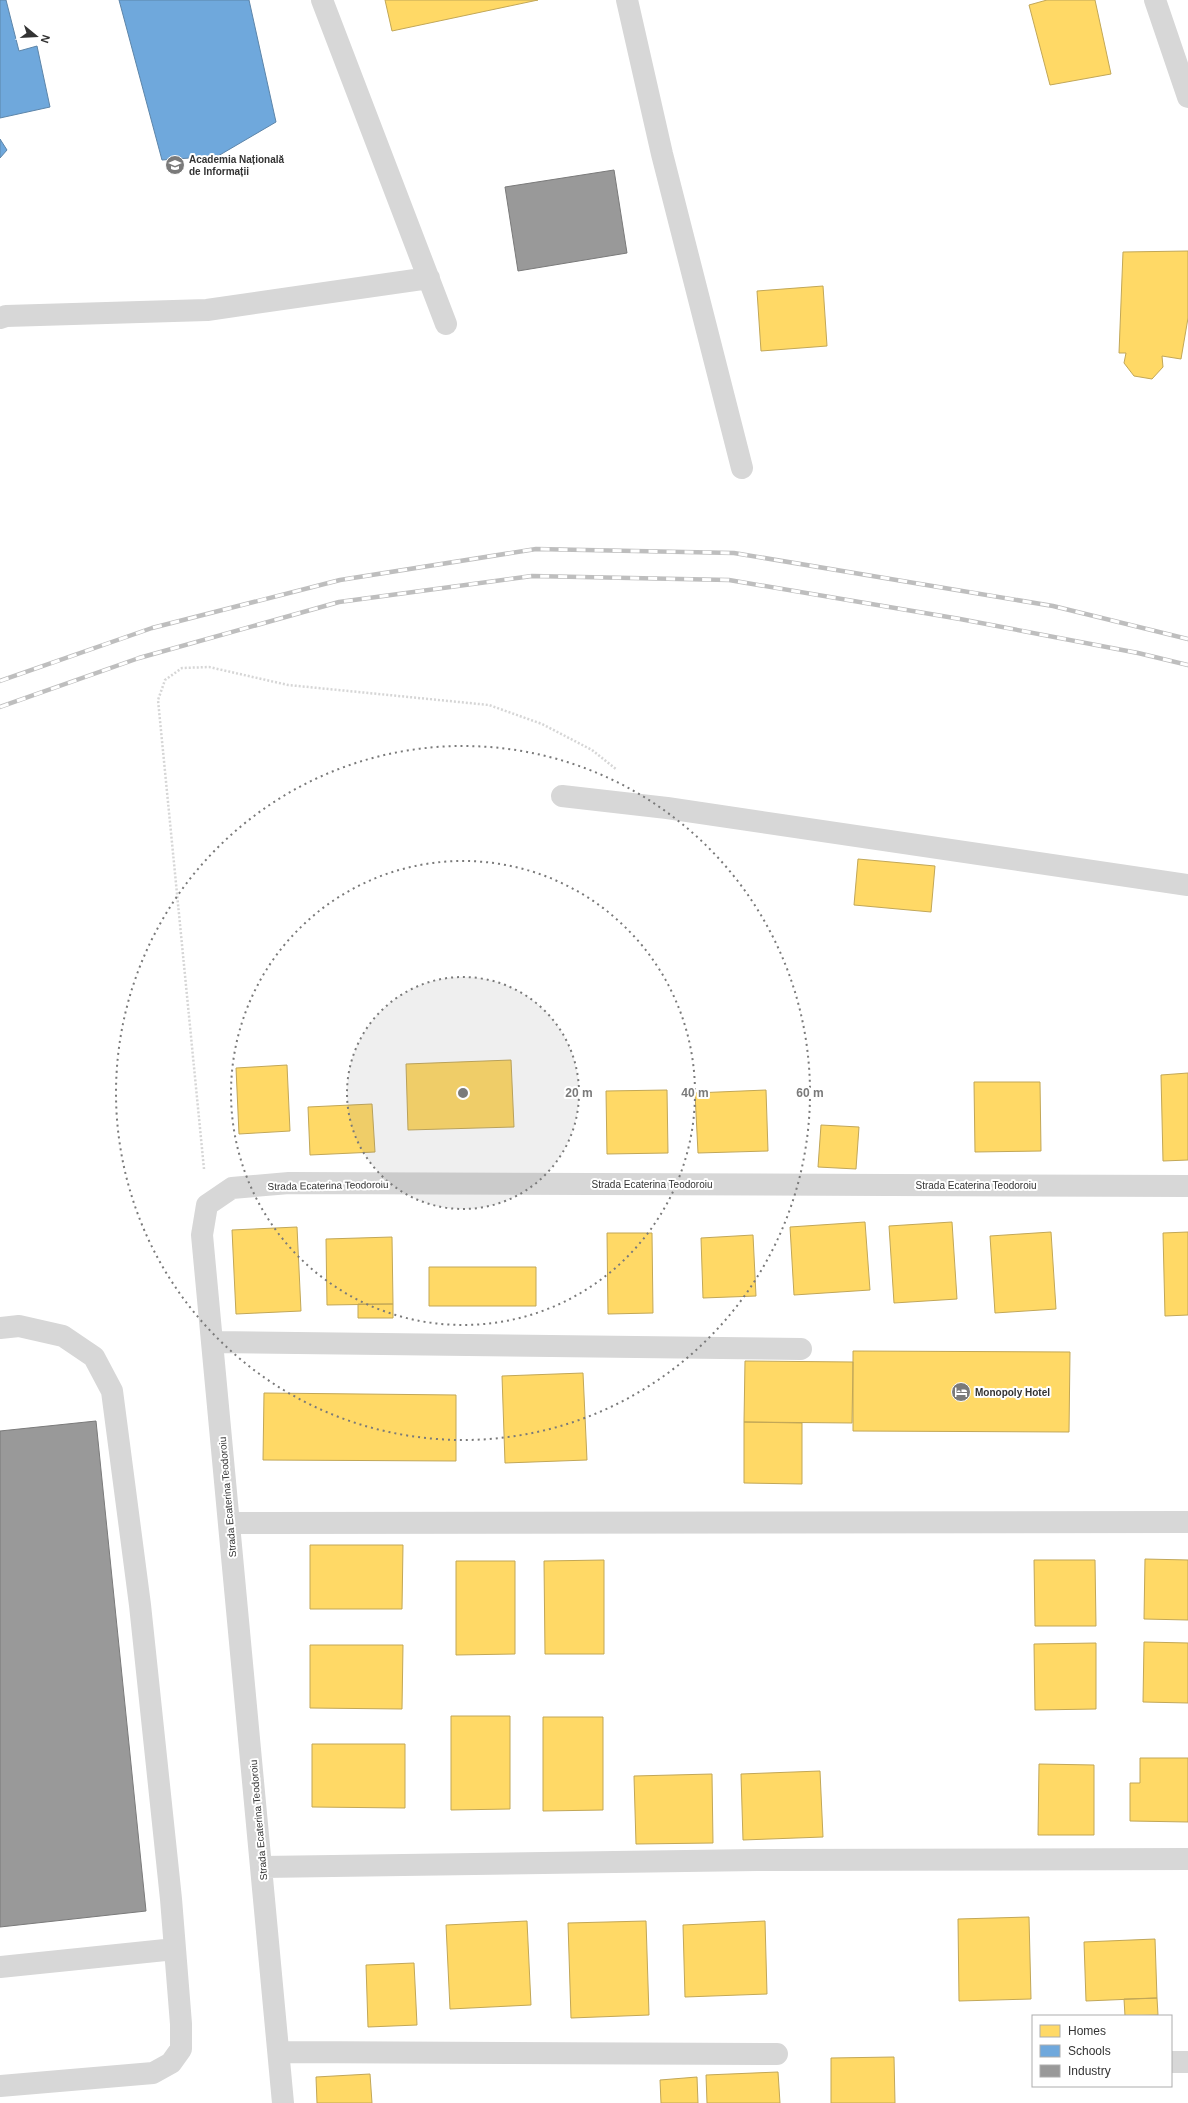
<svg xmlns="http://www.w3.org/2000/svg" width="1188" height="2103" font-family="Arial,sans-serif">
	<rect width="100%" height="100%" fill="#fff"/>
	<path fill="#ffd966" stroke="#c2a757" d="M385 0H538L392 31Z
		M1047 0H1095L1111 74 1050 85 1029 5Z
		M1188 251V318L1181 359 1162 356 1163 367 1152 379 1134 376 1124 363 1126 353H1119L1123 252Z
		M823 286 827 346 761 351 757 291Z
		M858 859 935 866 931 912 854 905Z
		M511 1060 514 1127 408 1130 406 1064Z
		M287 1065 290 1131 239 1134 236 1068Z
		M1188 1073V1160L1163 1161 1161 1075Z
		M974 1082H1040L1041 1151 975 1152Z
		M667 1090 668 1153 607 1154 606 1091Z
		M766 1090 768 1151 698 1153 695 1093Z
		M372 1104 375 1152 310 1155 308 1107Z
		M821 1125 859 1127 856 1169 818 1167Z
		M865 1222 870 1290 794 1295 790 1227Z
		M952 1222 957 1299 894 1303 889 1226Z
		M297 1227 301 1311 236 1314 232 1230Z
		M1051 1232 1056 1309 995 1313 990 1236Z
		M1188 1232V1315L1165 1316 1163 1233Z
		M607 1233H652L653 1313 608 1314Z
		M753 1235 756 1296 703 1298 701 1238Z
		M392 1237 393 1304 327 1305 326 1239Z
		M429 1267H536V1306H429Z
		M358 1304H393V1318H358Z
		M853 1351 1070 1352 1069 1432 853 1431Z
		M745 1361 853 1362 852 1423 744 1422Z
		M583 1373 587 1460 505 1463 502 1376Z
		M264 1393 456 1395V1461L263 1460Z
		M744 1422 802 1423V1484L744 1483Z
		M310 1545H403L402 1609H310Z
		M1145 1559 1188 1560V1620L1144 1619Z
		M604 1560V1654H545L544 1561Z
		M1034 1560H1095L1096 1626H1035Z
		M456 1561H515V1654L456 1655Z
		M1144 1642 1188 1643V1703L1143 1702Z
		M1096 1643V1709L1035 1710 1034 1644Z
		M310 1645H403L402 1709 310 1708Z
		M451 1716H510V1809L451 1810Z
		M543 1717H603V1810L543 1811Z
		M312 1744H405V1808L312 1807Z
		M1140 1758H1188V1822L1130 1821V1783H1140Z
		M1039 1764 1094 1765V1835H1038Z
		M820 1771 823 1837 743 1840 741 1774Z
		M712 1774 713 1843 636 1844 634 1776Z
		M1029 1917 1031 1999 959 2001 958 1919Z
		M527 1921 531 2005 450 2009 446 1925Z
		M646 1921 649 2015 571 2018 568 1923Z
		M765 1921 767 1994 685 1997 683 1925Z
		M1155 1939 1157 1998 1086 2001 1084 1942Z
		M414 1963 417 2025 368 2027 366 1965Z
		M1157 1998 1158 2015 1125 2016 1124 1999Z
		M894 2057 895 2103H831V2058Z
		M778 2072 780 2103H707L706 2075Z
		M370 2074 372 2103H317L316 2077Z
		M697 2077 698 2103H661L660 2080Z"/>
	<path fill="#6fa8dc" stroke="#5d85a9" d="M0 0H6L19 51 37 46 50 107 0 118Z
		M119 0H249L276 122 218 156 162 160Z
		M0 139 7 150 0 158Z"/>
	<path fill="#999" stroke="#7a7a7a" d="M614 170 627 253 518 271 505 187Z
		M96 1421 146 1911 0 1927V1431Z"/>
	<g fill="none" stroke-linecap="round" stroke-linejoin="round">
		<path stroke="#d6d6d6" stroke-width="2.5" stroke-dasharray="2 2" stroke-linecap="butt" d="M204 1169 158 700 165 680 182 668 209 667 288 685 489 705 542 724 592 750 616 769"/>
		<path stroke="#d7d7d7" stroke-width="22" d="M322 0 446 324
			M627 0 662 154 742 468
			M1155 0 1188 97
			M0 318 6 316 207 310 429 278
			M562 796 667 808 1188 885
			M0 1328 19 1326 63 1336 94 1357 112 1391 140 1605 171 1899 181 2024V2049L171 2063 153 2073 0 2086
			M212 1342 801 1349
			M229 1523 1188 1522
			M262 1867 757 1860 1188 1859
			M0 1967 175 1949
			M279 2052 777 2054
			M1171 2062H1188
			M283 2103 202 1235 207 1205 232 1188 289 1183 1188 1186"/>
		<g stroke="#bebebe" stroke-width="4.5">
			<path id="rail" d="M0 681 152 628 340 580 536 549 734 553 1053 606 1188 639
				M0 707 139 658 339 602 532 576 729 580 960 619 1138 653 1188 665"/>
		</g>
		<use href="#rail" stroke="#fff" stroke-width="3" stroke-dasharray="9" stroke-linecap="butt"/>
	</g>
	<circle cx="463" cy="1093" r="116" fill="#7a7a7a" fill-opacity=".12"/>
	<g fill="none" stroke="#7a7a7a" stroke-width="2" stroke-dasharray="2 4">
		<circle cx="463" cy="1093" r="116"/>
		<circle cx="463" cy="1093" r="232"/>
		<circle cx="463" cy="1093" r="347"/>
	</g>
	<defs>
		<g id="university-disc" transform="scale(1)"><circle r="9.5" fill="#7a7a7a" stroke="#fff"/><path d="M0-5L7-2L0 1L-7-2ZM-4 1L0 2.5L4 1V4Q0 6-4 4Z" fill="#fff"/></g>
		<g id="hotel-disc" transform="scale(1)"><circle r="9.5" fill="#7a7a7a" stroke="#fff"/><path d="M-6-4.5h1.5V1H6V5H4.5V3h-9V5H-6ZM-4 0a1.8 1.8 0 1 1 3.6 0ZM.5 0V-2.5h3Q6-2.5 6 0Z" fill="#fff"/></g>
	</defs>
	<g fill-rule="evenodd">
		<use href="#university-disc" x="175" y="165"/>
		<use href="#hotel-disc" x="961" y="1392"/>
	</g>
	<g text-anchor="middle" stroke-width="4" stroke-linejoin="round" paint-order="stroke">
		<g font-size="10" font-weight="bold" fill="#333" stroke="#fff" text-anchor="start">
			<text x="189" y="163">Academia Națională<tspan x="189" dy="12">de Informații</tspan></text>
			<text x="975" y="1396">Monopoly Hotel</text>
		</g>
		<g font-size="10" fill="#333" stroke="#fff">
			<text x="652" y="1188">Strada Ecaterina Teodoroiu</text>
			<text transform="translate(328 1185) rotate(-1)" y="4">Strada Ecaterina Teodoroiu</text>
			<text x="976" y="1189">Strada Ecaterina Teodoroiu</text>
			<text transform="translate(227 1497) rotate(-95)" y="4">Strada Ecaterina Teodoroiu</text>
			<text transform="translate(258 1820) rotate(-95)" y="4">Strada Ecaterina Teodoroiu</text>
		</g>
	</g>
	<circle cx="463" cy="1093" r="6" fill="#7a7a7a" stroke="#fff" stroke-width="2"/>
	<g font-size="12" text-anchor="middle" font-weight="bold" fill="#7a7a7a" stroke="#fff" stroke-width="4" stroke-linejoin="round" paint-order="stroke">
		<text x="579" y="1097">20 m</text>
		<text x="695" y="1097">40 m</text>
		<text x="810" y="1097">60 m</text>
	</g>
	<rect x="1032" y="2015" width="140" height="72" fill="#ffffff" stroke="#adadad"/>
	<rect x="1040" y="2025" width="20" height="12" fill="#ffd966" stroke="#adadad"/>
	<text x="1068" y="2035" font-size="12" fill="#333333">Homes</text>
	<rect x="1040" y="2045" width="20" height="12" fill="#6fa8dc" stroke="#adadad"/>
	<text x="1068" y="2055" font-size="12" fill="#333333">Schools</text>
	<rect x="1040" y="2065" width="20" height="12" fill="#999999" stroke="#adadad"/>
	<text x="1068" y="2075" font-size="12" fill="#333333">Industry</text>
	<g transform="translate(36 36) rotate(108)" stroke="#ffffff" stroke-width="3" paint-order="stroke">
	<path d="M0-3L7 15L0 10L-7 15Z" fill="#333333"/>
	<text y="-6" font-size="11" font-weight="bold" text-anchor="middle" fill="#333333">N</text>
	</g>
</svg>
